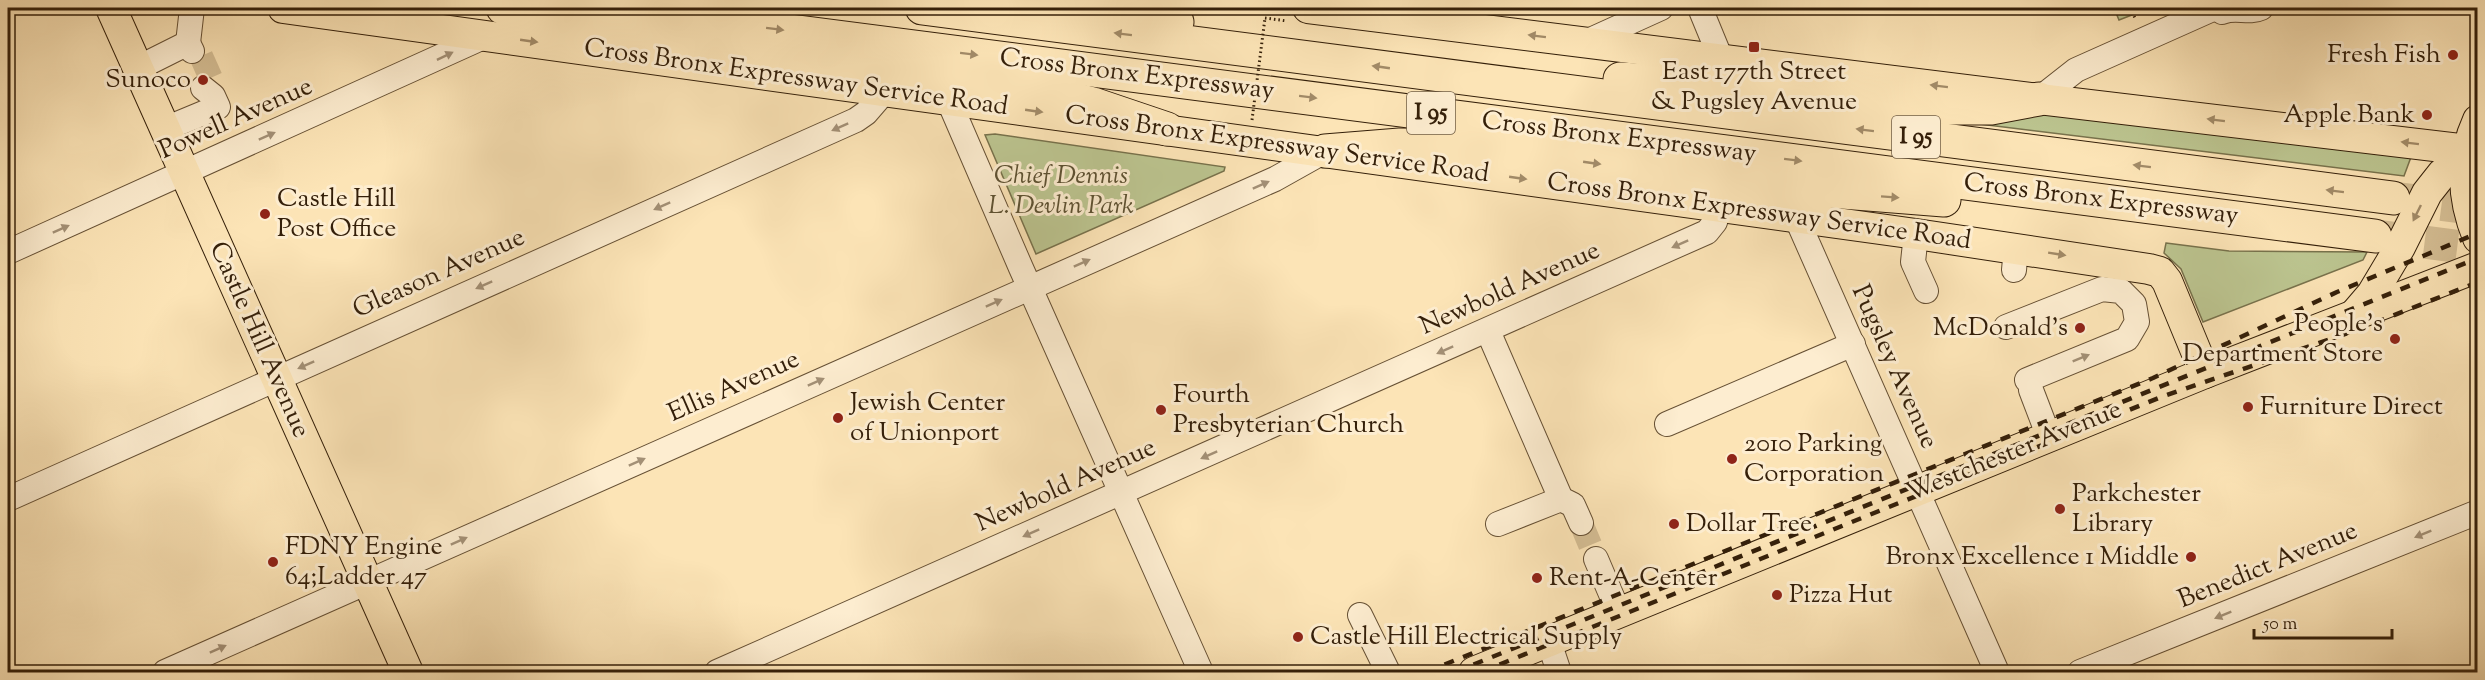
<svg xmlns="http://www.w3.org/2000/svg" width="2485" height="680" font-family="'Sorts Mill Goudy',serif">
<style>
.green{fill:#bcc590;stroke:#78724c;stroke-width:1.5}
.lines{fill:none;stroke-linecap:round;stroke-linejoin:round}
.minor-tunnel{stroke:#d4bd93;stroke-width:24;stroke-dasharray:24 12;stroke-linecap:butt}
.highway-tunnel{stroke:#d4bd93;stroke-width:33;stroke-dasharray:33 16;stroke-linecap:butt}
.minor-casing{stroke:#665034;stroke-width:26}
.major-casing{stroke:#341f09;stroke-width:32}
.highway-casing{stroke:#341f09;stroke-width:35}
.path{stroke:#341f09;stroke-width:3;stroke-dasharray:1.5 3;stroke-linecap:butt}
.minor{stroke:#fdedd0;stroke-width:24}
.major{stroke:#fce4b6;stroke-width:30}
.highway{stroke:#fce4b6;stroke-width:33}
.rail{stroke:#341f09;stroke-width:4.5;stroke-dasharray:10 10;stroke-linecap:butt}
.path-bridge{stroke:#341f09;stroke-width:3;stroke-dasharray:1.5 3;stroke-linecap:butt}
.oneway{fill:#a28b68}
.oneway2{fill:#a39076}
.poi-dot{fill:#8f2418;stroke:#fdedd0;stroke-width:2}
.labels{text-anchor:middle;dominant-baseline:central;stroke-width:6;stroke-linejoin:round;paint-order:stroke}
.shield{fill:#fdedd0;stroke:#705d45;stroke-width:1.5}
.shield-label{font-size:24px;font-weight:bold;fill:#341f09}
.poi-label{font-size:26px;fill:#341f09;stroke:#fdedd0;text-anchor:start}
.street-label{font-size:26px;fill:#341f09;stroke:#fdedd0}
.park-label{font-size:26px;font-style:italic;fill:#5d5132;stroke:#fdedd0}
</style>
<rect width="100%" height="100%" fill="#fce4b6"/>
<filter id="stains"><feTurbulence type="fractalNoise" baseFrequency=".00333" numOctaves="4"/><feColorMatrix values="0 0 0 0 .2 0 0 0 0 .09 0 0 0 0 .02 0 0 0 .5 -.17"/></filter>
<radialGradient id="worn" r=".72"><stop offset=".6" stop-color="#630" stop-opacity="0"/><stop offset="1" stop-color="#630" stop-opacity=".3"/></radialGradient>
<g class="green">
<polygon points="2114,8 2150,8 2119,20"/>
<polygon points="2066,112 2411,157 2404,176 1955,121"/>
<polygon points="995,134 1225,167 1224,171 1036,254 985,135"/>
<polygon points="2166,243 2229,251 2367,252 2363,260 2203,322 2181,269 2164,253"/>
</g>
<g class="lines">
<g class="minor-tunnel">
<polyline points="201,56 213,83"/>
<polyline points="1581,523 1596,559"/>
</g>
<g class="highway-tunnel">
<polyline points="2393,198 2478,209"/>
<polyline points="2376,236 2478,249"/>
</g>
<g class="minor-casing">
<g id="minor">
<polyline points="1700,8 1721,59"/>
<path d="M 2222,12 C 2236,6 2248,14 2261,8"/>
<polyline points="1586,42 1661,8"/>
<polyline points="188,43 192,8"/>
<polyline points="138,68 188,43 192,51"/>
<polyline points="948,99 1021,268 1201,672"/>
<polyline points="2039,99 2076,70 2215,8"/>
<polyline points="165,129 218,107 213,96 203,88"/>
<polyline points="1796,217 1997,672"/>
<polyline points="1916,234 1913,262 1926,291"/>
<polyline points="8,252 488,35"/>
<polyline points="2014,270 2016,248"/>
<polyline points="2006,327 2102,289 2121,291 2134,304 2137,322 2127,339 2027,380"/>
<polyline points="1488,331 1561,499 1573,505 1581,523"/>
<polyline points="2031,390 2049,437"/>
<polyline points="1667,424 1853,344"/>
<polyline points="8,499 856,120 866,113 885,91"/>
<polyline points="1498,524 1561,499"/>
<polyline points="1596,559 1619,613"/>
<polyline points="1360,615 1388,672"/>
<polyline points="1549,642 1559,672"/>
<polyline points="165,672 1275,179 1325,151"/>
<polyline points="717,672 1707,232 1715,222 1719,207"/>
<polyline points="2080,672 2478,512"/>
</g>
</g>
<g class="major-casing">
<g id="major">
<polyline points="111,8 408,672"/>
<polyline points="283,8 1916,234 2149,269 2160,272 2167,281 2205,373"/>
<polyline points="1308,8 2039,99 2468,150"/>
<path d="M 2478,120 C 2460,159 2462,199 2478,238"/>
<polyline points="2354,315 2372,294 2400,247 2427,193 2442,174 2467,153"/>
<polyline points="1474,672 2205,373 2478,267"/>
</g>
</g>
<g class="highway-casing">
<g id="highway">
<polyline points="503,8 679,45 1054,94 1093,104 1167,129"/>
<polyline points="613,8 2375,236"/>
<polyline points="922,8 2393,198"/>
<polyline points="1114,8 1177,22"/>
<polyline points="1620,79 1785,89 1949,108 1991,108 2039,99"/>
<polyline points="1325,151 1400,145 1454,146 1765,186 1944,200"/>
</g>
</g>
<g class="path">
<polyline points="2130,8 2135,18"/>
<polyline points="2138,8 2141,15"/>
<polyline points="1265,18 1287,21"/>
</g>
<use href="#minor" class="minor"/>
<use href="#major" class="major"/>
<use href="#highway" class="highway"/>
<g class="rail">
<polyline points="1426,672 2153,378 2337,292 2478,233"/>
<polyline points="1455,672 2478,258"/>
<polyline points="1481,672 2161,397 2354,331 2478,282"/>
</g>
<polyline class="path-bridge" points="1252,120 1265,18"/>
</g>
<defs><path id="oneway-solid" d="M-6-.8H1V-3.2L6.5 0L1 3.2V.8H-6Z" transform="scale(1.5)"/></defs>
<g class="oneway">
<use href="#oneway-solid" transform="translate(775 29) rotate(7)"/>
<use href="#oneway-solid" transform="translate(1123 34) rotate(-173)"/>
<use href="#oneway-solid" transform="translate(1537 36) rotate(-173)"/>
<use href="#oneway-solid" transform="translate(529 41) rotate(8)"/>
<use href="#oneway-solid" transform="translate(969 54) rotate(7)"/>
<use href="#oneway-solid" transform="translate(1381 67) rotate(-172)"/>
<use href="#oneway-solid" transform="translate(1939 86) rotate(-173)"/>
<use href="#oneway-solid" transform="translate(1308 97) rotate(7)"/>
<use href="#oneway-solid" transform="translate(1034 111) rotate(8)"/>
<use href="#oneway-solid" transform="translate(2216 120) rotate(-173)"/>
<use href="#oneway-solid" transform="translate(1865 130) rotate(-173)"/>
<use href="#oneway-solid" transform="translate(2410 143) rotate(-173)"/>
<use href="#oneway-solid" transform="translate(1793 160) rotate(7)"/>
<use href="#oneway-solid" transform="translate(1592 163) rotate(8)"/>
<use href="#oneway-solid" transform="translate(2142 166) rotate(-173)"/>
<use href="#oneway-solid" transform="translate(1518 178) rotate(8)"/>
<use href="#oneway-solid" transform="translate(2335 191) rotate(-173)"/>
<use href="#oneway-solid" transform="translate(1890 197) rotate(4)"/>
<use href="#oneway-solid" transform="translate(2417 213) rotate(116)"/>
<use href="#oneway-solid" transform="translate(2057 254) rotate(9)"/>
</g>
<g class="oneway2">
<use href="#oneway-solid" transform="translate(445 56) rotate(-26)"/>
<use href="#oneway-solid" transform="translate(840 127) rotate(156)"/>
<use href="#oneway-solid" transform="translate(267 136) rotate(-24)"/>
<use href="#oneway-solid" transform="translate(1261 185) rotate(-24)"/>
<use href="#oneway-solid" transform="translate(662 206) rotate(156)"/>
<use href="#oneway-solid" transform="translate(61 229) rotate(-24)"/>
<use href="#oneway-solid" transform="translate(1680 244) rotate(156)"/>
<use href="#oneway-solid" transform="translate(1082 263) rotate(-24)"/>
<use href="#oneway-solid" transform="translate(484 285) rotate(156)"/>
<use href="#oneway-solid" transform="translate(994 303) rotate(-24)"/>
<use href="#oneway-solid" transform="translate(1445 350) rotate(156)"/>
<use href="#oneway-solid" transform="translate(2081 358) rotate(-22)"/>
<use href="#oneway-solid" transform="translate(306 365) rotate(156)"/>
<use href="#oneway-solid" transform="translate(816 382) rotate(-24)"/>
<use href="#oneway-solid" transform="translate(1209 455) rotate(156)"/>
<use href="#oneway-solid" transform="translate(637 462) rotate(-24)"/>
<use href="#oneway-solid" transform="translate(1031 533) rotate(156)"/>
<use href="#oneway-solid" transform="translate(2423 534) rotate(158)"/>
<use href="#oneway-solid" transform="translate(459 541) rotate(-24)"/>
<use href="#oneway-solid" transform="translate(2223 615) rotate(158)"/>
<use href="#oneway-solid" transform="translate(218 649) rotate(-24)"/>
</g>
<g class="poi-dot">
<rect x="1748" y="41" width="12" height="12" rx="3"/>
<circle cx="2453" cy="55" r="6"/>
<circle cx="203" cy="80" r="6"/>
<circle cx="2427" cy="115" r="6"/>
<circle cx="265" cy="214" r="6"/>
<circle cx="2080" cy="328" r="6"/>
<circle cx="2395" cy="339" r="6"/>
<circle cx="2248" cy="407" r="6"/>
<circle cx="1161" cy="410" r="6"/>
<circle cx="838" cy="418" r="6"/>
<circle cx="1732" cy="459" r="6"/>
<circle cx="2060" cy="509" r="6"/>
<circle cx="1674" cy="524" r="6"/>
<circle cx="2191" cy="557" r="6"/>
<circle cx="273" cy="562" r="6"/>
<circle cx="1537" cy="578" r="6"/>
<circle cx="1777" cy="595" r="6"/>
<circle cx="1298" cy="637" r="6"/>
</g>
<g class="labels">
<g class="shield">
<rect x="1407" y="92" width="48" height="42" rx="4.5"/>
<rect x="1892" y="116" width="48" height="42" rx="4.5"/>
</g>
<g class="shield-label">
<text x="1431" y="113">I 95</text>
<text x="1916" y="137">I 95</text>
</g>
<g class="poi-label">
<text x="2441" y="55" text-anchor="end">Fresh Fish</text>
<text x="1754" y="72" text-anchor="middle">East 177th Street<tspan x="1754" dy="30">&amp; Pugsley Avenue</tspan></text>
<text x="191" y="80" text-anchor="end">Sunoco</text>
<text x="2415" y="115" text-anchor="end">Apple Bank</text>
<text x="277" y="199">Castle Hill<tspan x="277" dy="30">Post Office</tspan></text>
<text x="2383" y="324" text-anchor="end">People's<tspan x="2383" dy="30">Department Store</tspan></text>
<text x="2068" y="328" text-anchor="end">McDonald's</text>
<text x="1173" y="395">Fourth<tspan x="1173" dy="30">Presbyterian Church</tspan></text>
<text x="850" y="403">Jewish Center<tspan x="850" dy="30">of Unionport</tspan></text>
<text x="2260" y="407">Furniture Direct</text>
<text x="1744" y="444">2010 Parking<tspan x="1744" dy="30">Corporation</tspan></text>
<text x="2072" y="494">Parkchester<tspan x="2072" dy="30">Library</tspan></text>
<text x="1686" y="524">Dollar Tree</text>
<text x="285" y="547">FDNY Engine<tspan x="285" dy="30">64;Ladder 47</tspan></text>
<text x="2179" y="557" text-anchor="end">Bronx Excellence 1 Middle</text>
<text x="1549" y="578">Rent-A-Center</text>
<text x="1789" y="595">Pizza Hut</text>
<text x="1310" y="637">Castle Hill Electrical Supply</text>
</g>
<g class="street-label">
<text transform="translate(1137 75) rotate(7)">Cross Bronx Expressway</text>
<text transform="translate(796 78) rotate(8)">Cross Bronx Expressway Service Road</text>
<text transform="translate(236 119) rotate(-24)">Powell Avenue</text>
<text transform="translate(1619 138) rotate(7)">Cross Bronx Expressway</text>
<text transform="translate(1277 145) rotate(8)">Cross Bronx Expressway Service Road</text>
<text transform="translate(2101 200) rotate(7)">Cross Bronx Expressway</text>
<text transform="translate(1759 212) rotate(8)">Cross Bronx Expressway Service Road</text>
<text transform="translate(439 274) rotate(-24)">Gleason Avenue</text>
<text transform="translate(1510 289) rotate(-24)">Newbold Avenue</text>
<text transform="translate(259 340) rotate(66)">Castle Hill Avenue</text>
<text transform="translate(1894 367) rotate(66)">Pugsley Avenue</text>
<text transform="translate(734 387) rotate(-24)">Ellis Avenue</text>
<text transform="translate(2014 452) rotate(-22)">Westchester Avenue</text>
<text transform="translate(1066 486) rotate(-24)">Newbold Avenue</text>
<text transform="translate(2268 566) rotate(-22)">Benedict Avenue</text>
</g>
<g class="park-label">
<text x="1061" y="176">Chief Dennis<tspan x="1061" dy="30">L. Devlin Park</tspan></text>
</g>
</g>
<rect width="2485" height="680" fill="none" stroke="#fce4b6" stroke-width="30"/>
<rect x="9" y="9" width="2467" height="662" fill="none" stroke="#341f09" stroke-width="3"/>
<rect x="15" y="15" width="2455" height="650" fill="none" stroke="#341f09" stroke-width="1.5"/>
<path d="M2254 629v9h138v-9" fill="none" stroke="#341f09" stroke-width="3"/>
<text x="2263" y="629" font-size="18" fill="#341f09" stroke="#fdedd0" stroke-width="4.5" paint-order="stroke">50 m</text>
<rect width="100%" height="100%" filter="url(#stains)"/>
<rect width="100%" height="100%" fill="url(#worn)"/>
</svg>
